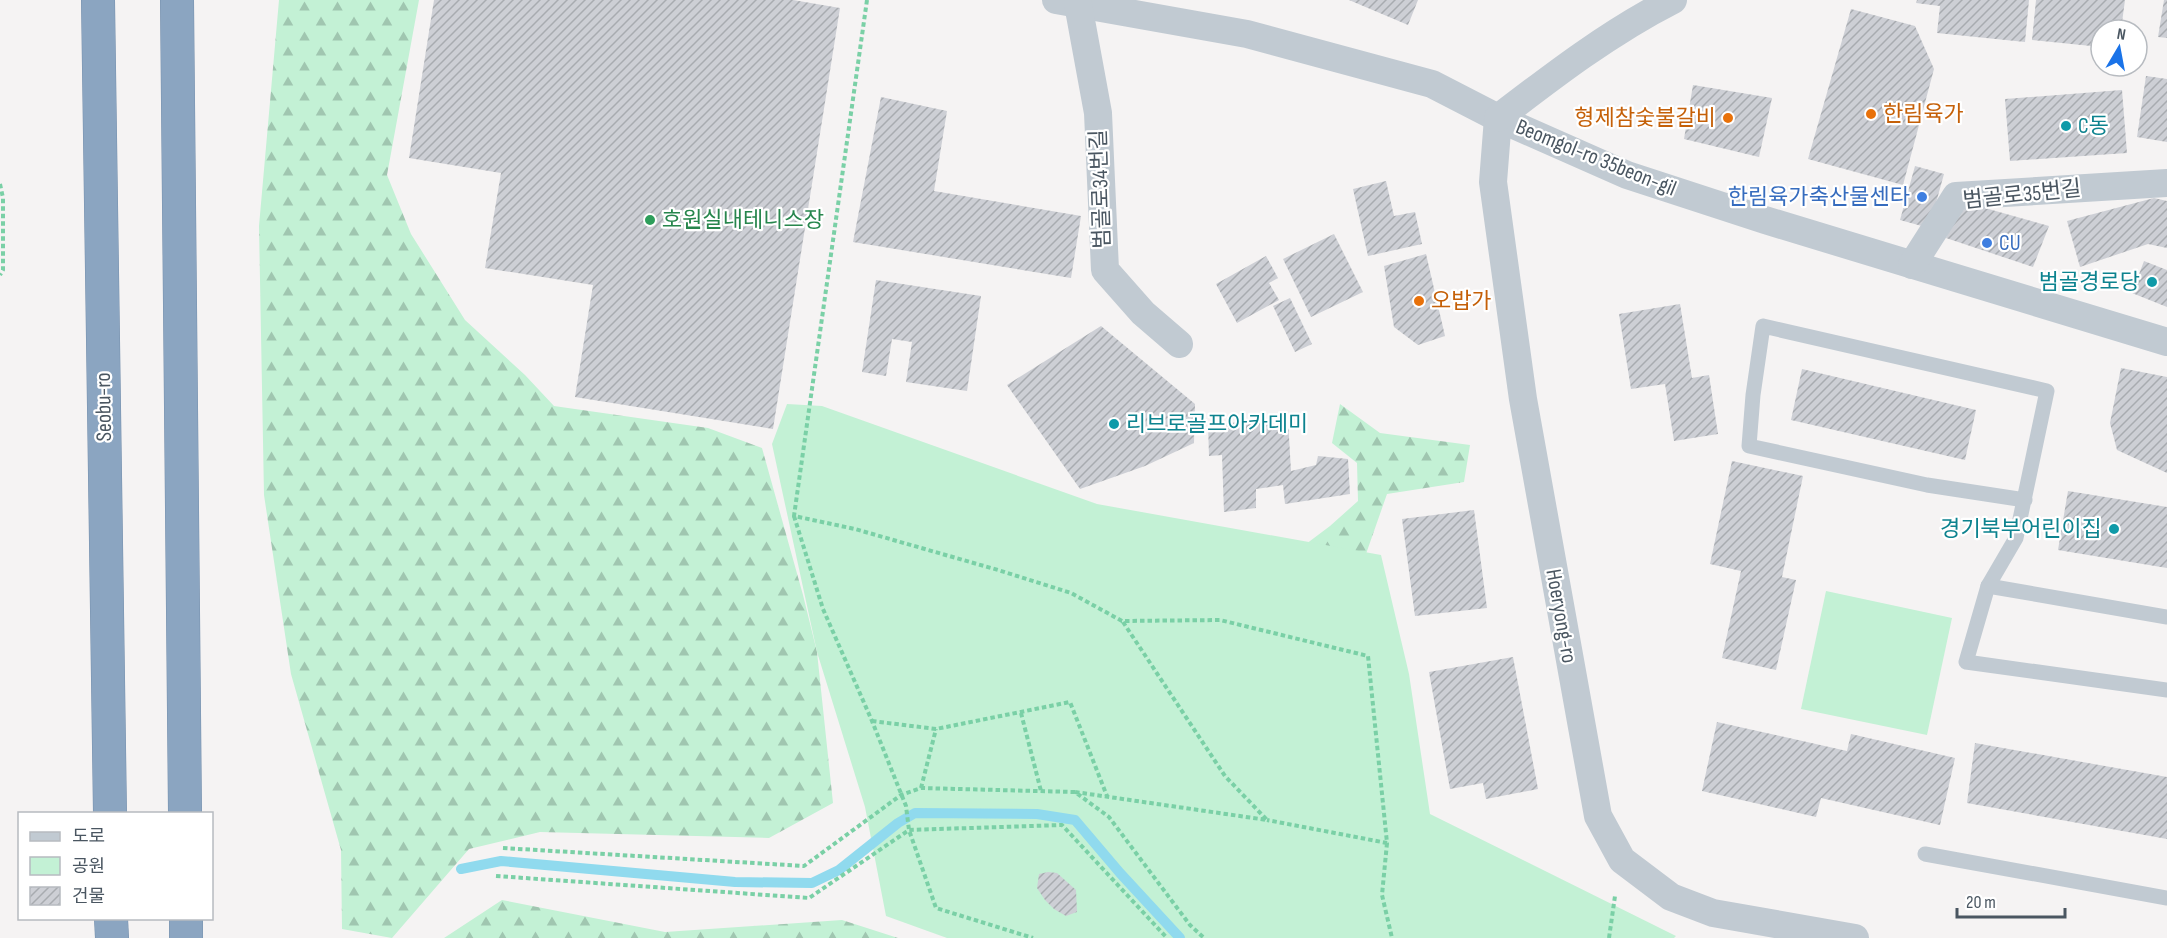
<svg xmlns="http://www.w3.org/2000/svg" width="2167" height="938" font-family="'Sofia Sans Condensed','Noto Sans KR',sans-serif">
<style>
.forest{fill:url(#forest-firs)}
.park{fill:#c3f1d5}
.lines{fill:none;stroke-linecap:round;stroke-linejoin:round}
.stream{stroke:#90daee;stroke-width:10}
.building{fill:url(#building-hatch)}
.highway-casing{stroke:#7690ad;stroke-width:34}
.path{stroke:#7ad0a6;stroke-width:4;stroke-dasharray:4.5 3;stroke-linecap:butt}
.lane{stroke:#c1cad2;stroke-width:15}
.street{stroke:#c1cad2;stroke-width:28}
.highway{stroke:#8ba5c1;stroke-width:33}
.food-dot{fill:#e8710a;stroke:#fff;stroke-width:2}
.culture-dot{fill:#0f9aa8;stroke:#fff;stroke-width:2}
.shop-dot{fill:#3f7fe0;stroke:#fff;stroke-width:2}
.leisure-dot{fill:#2e9e5b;stroke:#fff;stroke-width:2}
.labels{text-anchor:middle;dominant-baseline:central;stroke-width:4.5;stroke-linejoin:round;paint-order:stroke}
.food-label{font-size:22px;fill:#c56008;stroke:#fff;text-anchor:start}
.culture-label{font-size:22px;fill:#0d838f;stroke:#fff;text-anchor:start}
.street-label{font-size:22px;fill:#4a5661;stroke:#fff}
.shop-label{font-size:22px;fill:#366cbe;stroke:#fff;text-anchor:end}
.leisure-label{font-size:22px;fill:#27864d;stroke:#fff;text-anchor:start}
</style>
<defs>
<pattern id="forest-firs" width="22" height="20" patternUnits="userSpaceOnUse" patternTransform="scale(1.5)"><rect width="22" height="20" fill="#c3f1d5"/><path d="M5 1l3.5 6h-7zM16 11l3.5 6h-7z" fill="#a0c6b0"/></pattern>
<pattern id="building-hatch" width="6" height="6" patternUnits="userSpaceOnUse" patternTransform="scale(1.5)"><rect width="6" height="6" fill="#cdcfd5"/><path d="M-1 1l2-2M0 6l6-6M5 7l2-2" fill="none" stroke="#a8abb0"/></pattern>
</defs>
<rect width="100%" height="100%" fill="#f5f3f3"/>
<g class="forest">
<polygon points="279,0 419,0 387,175 411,234 465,320 525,375 554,406 708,428 762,448 803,595 817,652 833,803 769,838 540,832 469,849 392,938 342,929 341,850 291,674 264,495 259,226"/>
<polygon points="1340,404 1380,433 1470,445 1464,482 1387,494 1360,571 1375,640 862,455 1286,559 1330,526 1358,501 1357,463 1332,443"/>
<polygon points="502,900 665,932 842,920 898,938 444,938"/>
</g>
<g class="park">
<polygon points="787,404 822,406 1097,504 1381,555 1409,674 1430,814 1676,936 1674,938 947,938 886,916 865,807 817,652 772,444"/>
<polygon points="1826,591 1952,618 1927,735 1801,709"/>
</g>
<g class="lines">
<polyline class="stream" points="461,869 501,861 735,882 812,883 839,870 898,823 915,813 1037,814 1075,820 1120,873 1180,938"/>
</g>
<g class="building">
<polygon points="434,0 793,0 840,8 773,429 575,397 593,285 485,268 501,173 409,158"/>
<polygon points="1349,0 1418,0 1408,25"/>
<polygon points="1917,0 2029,0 2025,42 1937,33 1940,6 1916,3"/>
<polygon points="2036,0 2125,0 2121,30 2101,30 2101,47 2032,40"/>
<polygon points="2164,0 2167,0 2167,38 2158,37"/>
<polygon points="1851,9 1915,26 1934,69 1903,185 1808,159"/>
<polygon points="2146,76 2167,79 2167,142 2137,137"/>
<polygon points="1693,85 1772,98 1759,157 1684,139"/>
<polygon points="2122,90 2127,153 2010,161 2005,99"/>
<polygon points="881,97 947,111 934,191 1081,216 1071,278 853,242"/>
<polygon points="1915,166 1944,174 1929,228 1900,220"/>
<polygon points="1386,181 1394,216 1415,212 1422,244 1368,256 1353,189"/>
<polygon points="2154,198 2167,201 2167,248 2148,244 2080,267 2067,221"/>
<polygon points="1960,201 2049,226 2033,267 1946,238"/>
<polygon points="1334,234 1363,292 1311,317 1283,259"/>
<polygon points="1426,254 1445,336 1418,345 1394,327 1384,266"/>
<polygon points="1266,256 1278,278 1269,283 1279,300 1237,323 1216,284"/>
<polygon points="2144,261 2167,270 2167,307 2132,293"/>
<polygon points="876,280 981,296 967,391 906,382 912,342 892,339 886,376 862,372"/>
<polygon points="1290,298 1312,344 1295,352 1273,306"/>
<polygon points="1680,304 1692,378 1709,375 1718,434 1674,441 1665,384 1631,389 1619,314"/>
<polygon points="1101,326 1195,404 1194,443 1145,466 1080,489 1007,385"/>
<polygon points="2121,368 2167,377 2167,473 2117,450 2110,423"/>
<polygon points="1802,369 1976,410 1965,460 1791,420"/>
<polygon points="1288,420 1291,471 1316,465 1318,456 1348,459 1350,494 1285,504 1283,485 1256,489 1256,508 1224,512 1222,455 1209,456 1208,424"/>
<polygon points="1732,461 1803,476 1782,577 1796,580 1776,670 1722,658 1741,571 1710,564"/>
<polygon points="2068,491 2167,507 2167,568 2058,550"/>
<polygon points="1474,510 1487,608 1415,616 1402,519"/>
<polygon points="1513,657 1538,789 1486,799 1483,783 1450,789 1429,672"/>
<polygon points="1717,722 1847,751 1851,734 1955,758 1940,825 1821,798 1816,817 1702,791"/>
<polygon points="1975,743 2167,777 2167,839 1967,803"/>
<polygon points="1048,872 1057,873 1076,890 1077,912 1066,916 1054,909 1045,900 1037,888 1039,874"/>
</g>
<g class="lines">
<g class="highway-casing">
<g id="highway">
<polyline points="98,0 110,814"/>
<polyline points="177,0 185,814"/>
<polyline points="111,918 112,938"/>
<polyline points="186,918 186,938"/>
</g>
</g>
<g class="path">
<polyline points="867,0 794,516 855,529 998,570 1071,593 1122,621 1220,620 1368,656 1387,843 1267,820"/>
<polyline points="0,184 3,198 3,270 0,275"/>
<polyline points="794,516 823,609 872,721 906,806 909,830 936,908 1033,938"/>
<polyline points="1123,622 1225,776 1267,820 1075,792 1109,817 1190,925 1204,938"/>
<polyline points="1021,713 1041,791"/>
<polyline points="872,721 936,729 1070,702 1107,796"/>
<polyline points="921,788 936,729"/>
<polyline points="1387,843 1382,895 1392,938"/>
<polyline points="503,848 804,866 901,795 921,788 1075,792"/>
<polyline points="496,876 809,898 909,830 1062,825 1167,938"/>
<polyline points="1609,938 1615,896"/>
</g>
<g class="lane">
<polyline points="2025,500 1927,485 1749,446 1753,395 1763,326 2047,391 2016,538 1988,586 1966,662 2167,690"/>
<polyline points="1988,586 2167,617"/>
<polyline points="1925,854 2167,898"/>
</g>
<g class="street">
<polyline points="1056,0 1247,34 1432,84 1498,118 1627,175 1765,220 2167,342"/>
<polyline points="1078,4 1098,113 1105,270 1143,313 1179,344"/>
<polyline points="1498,118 1493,182 1523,399 1598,816 1622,860 1671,897 1713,913 1855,938"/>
<path d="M 1498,118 C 1554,75 1610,32 1673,0"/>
<polyline points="1912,265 1956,196 2167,183"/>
</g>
<use href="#highway" class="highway"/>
</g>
<g class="food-dot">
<circle cx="1871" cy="114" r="6"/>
<circle cx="1728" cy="118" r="6"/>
<circle cx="1419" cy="301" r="6"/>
</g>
<g class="culture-dot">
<circle cx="2066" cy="126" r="6"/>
<circle cx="2152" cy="282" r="6"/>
<circle cx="1114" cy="424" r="6"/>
<circle cx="2114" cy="529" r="6"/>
</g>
<g class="shop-dot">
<circle cx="1922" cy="197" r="6"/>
<circle cx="1987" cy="243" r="6"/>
</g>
<circle class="leisure-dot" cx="650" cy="220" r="6"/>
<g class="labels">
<g class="food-label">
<text x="1883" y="114">한림육가</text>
<text x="1716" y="118" text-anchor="end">형제참숯불갈비</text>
<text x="1431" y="301">오밥가</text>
</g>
<g class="culture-label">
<text x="2078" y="126">C동</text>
<text x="2140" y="282" text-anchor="end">범골경로당</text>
<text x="1126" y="424">리브로골프아카데미</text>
<text x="2102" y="529" text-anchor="end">경기북부어린이집</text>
</g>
<g class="street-label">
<text transform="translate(1596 158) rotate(22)">Beomgol-ro 35beon-gil</text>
<text transform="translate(1101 189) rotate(-92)">범골로34번길</text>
<text transform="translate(2022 195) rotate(-6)">범골로35번길</text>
<text transform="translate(104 407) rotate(-91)">Seobu-ro</text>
<text transform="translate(1561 616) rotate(80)">Hoeryong-ro</text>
</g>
<g class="shop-label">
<text x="1910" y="197">한림육가축산물센타</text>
<text x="1999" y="243" text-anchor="start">CU</text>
</g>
<g class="leisure-label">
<text x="662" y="220">호원실내테니스장</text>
</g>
</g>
<rect x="18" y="812" width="195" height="108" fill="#ffffff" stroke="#b7bbc0" stroke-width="1.5"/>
<rect x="30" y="832" width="30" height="9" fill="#c1cad2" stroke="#b7bbc0" stroke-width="1.5"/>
<text x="72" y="842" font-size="18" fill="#4a5661">도로</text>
<rect x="30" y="857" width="30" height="18" fill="#c3f1d5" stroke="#b7bbc0" stroke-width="1.5"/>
<text x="72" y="872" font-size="18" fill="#4a5661">공원</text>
<rect x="30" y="887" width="30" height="18" fill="url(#building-hatch)" stroke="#b7bbc0" stroke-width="1.5"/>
<text x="72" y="902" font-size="18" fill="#4a5661">건물</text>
<g transform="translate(2119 48) rotate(10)"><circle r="28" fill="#ffffff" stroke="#b7bbc0" stroke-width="1.5"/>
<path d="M0-4.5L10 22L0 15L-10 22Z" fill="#1a73e8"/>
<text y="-9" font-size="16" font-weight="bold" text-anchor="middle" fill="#4a5661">N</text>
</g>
<path d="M1957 908v9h108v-9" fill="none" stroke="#4a5661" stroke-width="3"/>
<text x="1966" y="908" font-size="18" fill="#4a5661" stroke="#ffffff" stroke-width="4.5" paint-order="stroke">20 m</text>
</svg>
